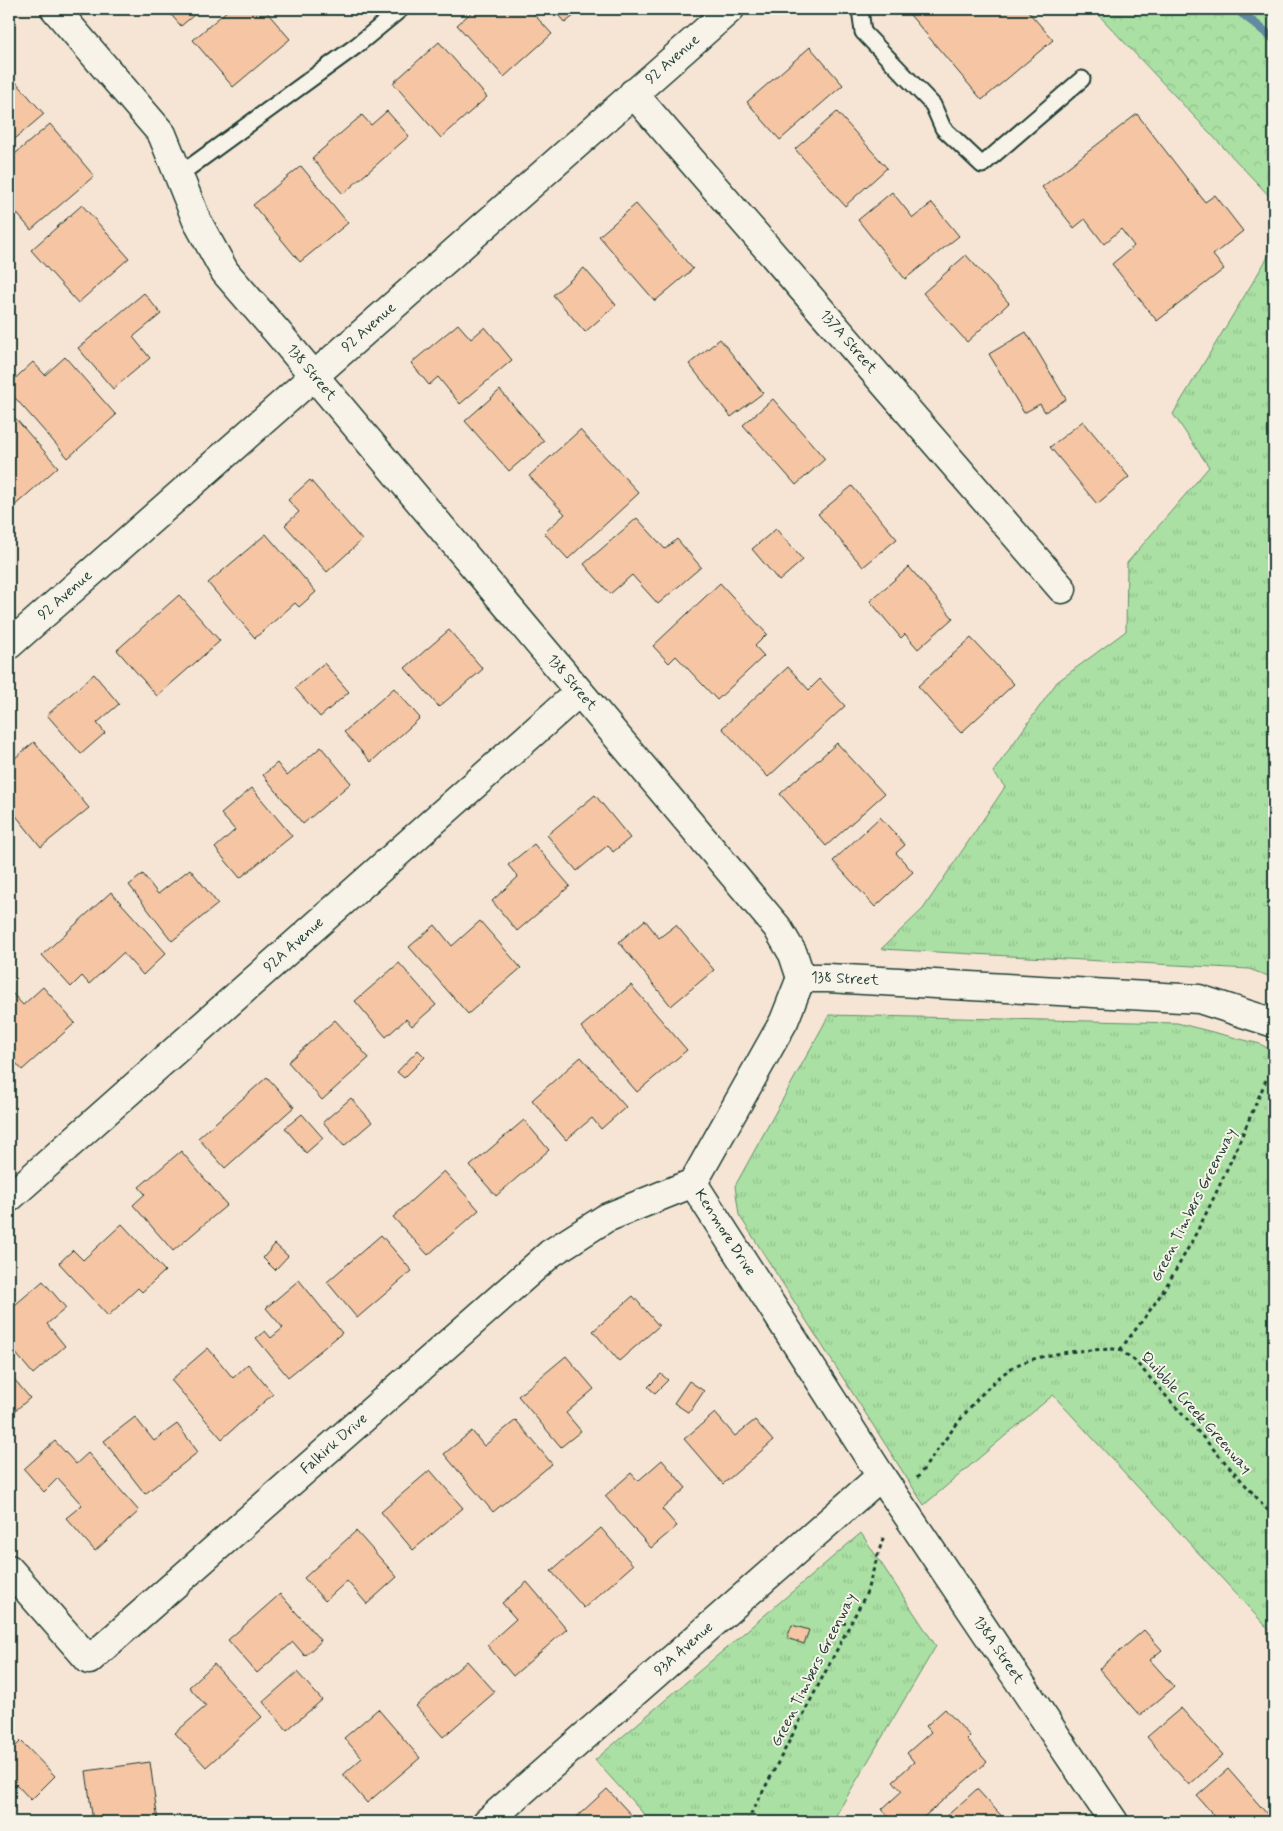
<svg xmlns="http://www.w3.org/2000/svg" width="1283" height="1831" font-family="Mynerve,sans-serif">
<style>
.grass{fill:url(#grass-tufts);stroke:#648e6c}
.forest{fill:url(#forest-crowns);stroke:#648e6c}
.lines{fill:none;stroke-linecap:round;stroke-linejoin:round}
.stream{stroke:#628aa1;stroke-width:9}
.building{fill:#f5c5a4;stroke:#1f3d34}
.lane-casing{stroke:#1f3d34;stroke-width:19}
.street-casing{stroke:#1f3d34;stroke-width:31}
.secondary-casing{stroke:#1f3d34;stroke-width:31}
.path{stroke:#1f3d34;stroke-width:3;stroke-dasharray:4 4;stroke-linecap:butt}
.lane{stroke:#f7f3e8;stroke-width:15}
.street{stroke:#f7f3e8;stroke-width:28}
.secondary{stroke:#f7f3e8;stroke-width:28}
.labels{text-anchor:middle;dominant-baseline:central;stroke-width:4;stroke-linejoin:round;paint-order:stroke}
.street-label{font-size:15px;fill:#1f3d34;stroke:#f7f3e8}
</style>
<defs>
<pattern id="grass-tufts" width="24" height="20" patternUnits="userSpaceOnUse" patternTransform="scale(1.25)"><rect width="24" height="20" fill="#aae0a3"/><path d="M3 7l-1-3M5 7V3M7 7l1-3M15 17l-1-3M17 17v-4M19 17l1-3" fill="none" stroke="#92c18d"/></pattern>
<pattern id="forest-crowns" width="20" height="18" patternUnits="userSpaceOnUse" patternTransform="scale(1.25)"><rect width="20" height="18" fill="#aae0a3"/><path d="M2 6a3 3 0 1 1 6 0M12 15a3 3 0 1 1 6 0" fill="none" stroke="#92c18d"/></pattern>
</defs>
<rect width="100%" height="100%" fill="#f6e5d4"/>
<filter id="ink" filterUnits="userSpaceOnUse"><feTurbulence type="fractalNoise" baseFrequency=".02" numOctaves="2"/><feDisplacementMap in="SourceGraphic" scale="10" xChannelSelector="R" yChannelSelector="G"/><feConvolveMatrix kernelMatrix="1 2 1 2 8 2 1 2 1" color-interpolation-filters="sRGB"/></filter>
<g filter="url(#ink)">
<g class="grass">
<polygon points="1274,247 1274,978 1249,969 881,949 923,909 1005,787 993,772 1057,682 1126,631 1127,563 1209,467 1173,414"/>
<polygon points="829,1015 1177,1023 1260,1044 1274,1052 1274,1635 1053,1395 924,1505 739,1215 735,1186"/>
<polygon points="861,1533 936,1646 832,1822 651,1822 595,1760"/>
</g>
<polygon class="forest" points="1093,9 1274,9 1274,201"/>
<g class="lines">
<polyline class="stream" points="1237,9 1274,39"/>
</g>
<g class="building">
<polygon points="166,9 201,9 181,26"/>
<polygon points="229,9 264,9 290,39 233,87 193,40"/>
<polygon points="475,9 529,9 552,34 504,77 457,25"/>
<polygon points="553,9 582,9 565,23"/>
<polygon points="905,9 1026,9 1053,40 982,100"/>
<polygon points="439,42 487,97 441,138 393,83"/>
<polygon points="810,47 843,85 780,140 747,102"/>
<polygon points="9,74 44,114 9,144"/>
<polygon points="387,111 409,136 343,194 312,158 362,115 371,125"/>
<polygon points="837,112 887,168 845,206 795,149"/>
<polygon points="1137,114 1205,202 1215,195 1243,231 1213,255 1224,269 1157,321 1112,264 1134,246 1121,229 1104,244 1085,219 1074,228 1042,187"/>
<polygon points="50,124 94,176 31,230 9,204 9,159"/>
<polygon points="301,166 348,223 300,262 253,205"/>
<polygon points="892,192 913,218 932,203 959,236 905,279 858,220"/>
<polygon points="636,204 693,269 655,301 599,236"/>
<polygon points="82,205 129,258 78,303 31,250"/>
<polygon points="966,255 1009,303 967,342 923,293"/>
<polygon points="584,268 616,305 585,332 553,295"/>
<polygon points="144,293 161,314 133,337 150,358 113,389 78,348"/>
<polygon points="458,324 471,339 485,327 512,360 460,404 438,377 429,385 411,363"/>
<polygon points="1026,332 1066,399 1045,412 1040,404 1024,413 989,354"/>
<polygon points="720,339 763,393 731,417 689,364"/>
<polygon points="65,357 116,415 68,458 9,391 9,384 33,362 45,375"/>
<polygon points="500,390 544,441 509,471 465,421"/>
<polygon points="773,399 825,459 796,485 743,425"/>
<polygon points="9,411 58,467 12,508 9,504"/>
<polygon points="1083,421 1129,477 1097,504 1050,447"/>
<polygon points="580,430 639,493 568,559 544,533 565,514 529,476"/>
<polygon points="310,480 362,540 327,572 285,525 299,512 288,500"/>
<polygon points="852,486 897,539 863,567 818,514"/>
<polygon points="637,518 665,549 677,539 701,567 658,604 632,575 610,594 584,564"/>
<polygon points="776,529 803,560 779,581 752,549"/>
<polygon points="266,534 316,592 299,607 295,603 255,638 208,583"/>
<polygon points="909,567 953,618 918,649 905,634 901,638 870,601"/>
<polygon points="720,583 767,634 755,646 764,656 717,700 676,656 669,663 653,646"/>
<polygon points="179,595 220,641 157,696 117,650"/>
<polygon points="449,630 483,669 439,707 405,668"/>
<polygon points="971,638 1014,684 961,733 918,686"/>
<polygon points="324,663 349,692 320,717 295,688"/>
<polygon points="788,667 809,690 820,679 845,706 768,777 722,728"/>
<polygon points="94,674 119,704 97,723 105,733 81,754 47,715"/>
<polygon points="394,688 420,718 371,762 344,732"/>
<polygon points="34,742 89,808 41,847 9,807 9,763"/>
<polygon points="837,743 884,794 826,846 780,794"/>
<polygon points="321,747 351,783 303,824 263,775 277,763 287,776"/>
<polygon points="252,788 292,836 240,878 215,848 235,830 221,814"/>
<polygon points="595,795 630,838 613,852 608,845 577,871 547,835"/>
<polygon points="880,817 905,845 896,853 913,872 875,907 833,861"/>
<polygon points="534,844 570,886 517,931 492,901 518,877 508,865"/>
<polygon points="190,869 218,904 172,941 129,885 143,874 158,894"/>
<polygon points="111,892 166,953 143,975 123,953 89,984 82,976 71,987 42,955"/>
<polygon points="645,920 659,938 676,925 714,970 671,1006 619,942"/>
<polygon points="480,921 521,968 468,1014 409,947 435,925 452,946"/>
<polygon points="399,963 436,1005 412,1026 406,1019 386,1037 355,1001"/>
<polygon points="631,985 687,1050 637,1092 581,1027"/>
<polygon points="43,987 75,1023 22,1070 9,1055 9,996 12,993 23,1005"/>
<polygon points="335,1020 369,1058 322,1100 288,1062"/>
<polygon points="418,1050 425,1057 404,1078 397,1072"/>
<polygon points="581,1057 626,1107 601,1129 592,1118 566,1140 532,1100"/>
<polygon points="267,1077 294,1107 225,1168 198,1138"/>
<polygon points="351,1098 372,1122 344,1146 323,1122"/>
<polygon points="302,1114 323,1138 306,1153 285,1128"/>
<polygon points="524,1120 549,1150 496,1196 470,1166"/>
<polygon points="181,1151 227,1205 173,1251 133,1205 145,1194 139,1187"/>
<polygon points="444,1171 479,1210 428,1255 393,1217"/>
<polygon points="122,1224 165,1271 142,1292 138,1288 108,1316 59,1263 73,1250 83,1260"/>
<polygon points="381,1235 412,1271 357,1318 327,1282"/>
<polygon points="275,1244 288,1256 275,1270 263,1258"/>
<polygon points="299,1280 342,1333 288,1377 256,1338 265,1331 271,1338 283,1328 266,1308"/>
<polygon points="43,1281 66,1308 47,1324 65,1346 33,1374 9,1345 9,1310"/>
<polygon points="633,1296 659,1326 619,1361 593,1331"/>
<polygon points="208,1348 233,1378 248,1364 273,1394 222,1439 171,1380"/>
<polygon points="566,1356 594,1389 566,1413 581,1431 561,1447 518,1396"/>
<polygon points="9,1373 30,1398 9,1416"/>
<polygon points="661,1374 668,1380 655,1393 648,1387"/>
<polygon points="689,1381 704,1391 689,1413 674,1403"/>
<polygon points="715,1413 735,1436 755,1420 773,1441 723,1484 684,1439"/>
<polygon points="135,1417 154,1441 177,1424 198,1452 145,1494 104,1441"/>
<polygon points="516,1420 552,1464 493,1512 444,1454 472,1431 484,1446"/>
<polygon points="55,1441 76,1464 88,1453 139,1511 95,1551 66,1518 82,1505 58,1478 44,1492 24,1469"/>
<polygon points="662,1460 686,1488 662,1509 677,1526 651,1548 605,1496 631,1473 638,1481"/>
<polygon points="430,1470 463,1508 413,1550 381,1512"/>
<polygon points="601,1528 633,1565 584,1608 551,1571"/>
<polygon points="356,1531 397,1577 367,1604 347,1581 325,1601 304,1578"/>
<polygon points="527,1582 567,1629 513,1676 487,1645 516,1619 502,1603"/>
<polygon points="280,1594 321,1641 305,1656 293,1642 257,1673 228,1640"/>
<polygon points="792,1625 809,1630 804,1644 787,1638"/>
<polygon points="1144,1630 1162,1650 1150,1660 1174,1687 1140,1716 1099,1669"/>
<polygon points="467,1661 495,1692 443,1737 416,1706"/>
<polygon points="214,1664 262,1717 206,1767 175,1733 206,1706 189,1687"/>
<polygon points="297,1672 322,1700 287,1730 263,1702"/>
<polygon points="1181,1708 1223,1755 1189,1785 1147,1737"/>
<polygon points="378,1709 420,1758 367,1803 343,1775 362,1758 344,1738"/>
<polygon points="945,1709 970,1736 967,1739 987,1762 918,1822 893,1822 882,1809 902,1791 893,1781 914,1762 907,1753 931,1732 926,1726"/>
<polygon points="21,1741 55,1776 31,1800 16,1784 9,1791 9,1753"/>
<polygon points="150,1762 158,1822 93,1822 86,1771"/>
<polygon points="1228,1769 1274,1822 1218,1822 1219,1821 1197,1796"/>
<polygon points="607,1789 636,1820 633,1822 571,1822"/>
<polygon points="977,1789 1007,1822 940,1822"/>
</g>
<g class="lines">
<g class="lane-casing">
<g id="lane">
<polyline points="860,9 863,32 933,105 943,128 982,165 1082,79"/>
<polyline points="179,175 356,46 401,9"/>
</g>
</g>
<g class="street-casing">
<g id="street">
<path id="s1" d="M 55,9 L 162,134 L 197,221 L 225,272 L 278,333 L 777,927 L 793,954 L 801,978"/>
<path id="s2" d="M 633,93 L 1062,589"/>
<path id="s3" d="M 801,978 L 828,978 L 1199,999 L 1274,1023"/>
<path id="s4" d="M 693,1183 L 881,1476 L 1114,1822"/>
<polyline points="693,1183 784,1021 801,978"/>
<path id="s5" d="M 9,1198 L 579,692"/>
<path id="s6" d="M 9,1569 L 89,1660 L 551,1253 L 606,1218 L 693,1183"/>
<path id="s7" d="M 487,1822 L 881,1476"/>
</g>
</g>
<g class="secondary-casing">
<g id="secondary">
<path id="s8" d="M 9,645 L 730,9"/>
</g>
</g>
<g class="path">
<path d="M 1120,1350 C 1134,1331 1150,1312 1163,1291 C 1208,1220 1240,1139 1274,1062"/>
<path d="M 917,1478 C 941,1446 985,1379 1019,1364 C 1049,1352 1083,1350 1114,1349 L 1120,1350 L 1134,1360 L 1274,1517"/>
<polyline points="842,1623 850,1624"/>
<polyline points="783,1733 791,1737"/>
<polyline points="747,1822 866,1594 884,1535"/>
</g>
<use href="#lane" class="lane"/>
<use href="#street" class="street"/>
<use href="#secondary" class="secondary"/>
</g>
</g>
<g class="labels">
<g class="street-label">
<text stroke="none"><textPath href="#s8" startOffset="885">92 Avenue</textPath></text>
<text stroke="none"><textPath href="#s8" startOffset="480">92 Avenue</textPath></text>
<text stroke="none"><textPath href="#s2" startOffset="329">137A Street</textPath></text>
<text stroke="none"><textPath href="#s1" startOffset="449">138 Street</textPath></text>
<text stroke="none"><textPath href="#s8" startOffset="75">92 Avenue</textPath></text>
<text stroke="none"><textPath href="#s1" startOffset="854">138 Street</textPath></text>
<text stroke="none"><textPath href="#s5" startOffset="381">92A Avenue</textPath></text>
<text stroke="none"><textPath href="#s3" startOffset="44">138 Street</textPath></text>
<text transform="translate(1194 1205) rotate(-63)">Green Timbers Greenway</text>
<text stroke="none"><textPath href="#s4" startOffset="59">Kenmore Drive</textPath></text>
<text transform="translate(1196 1413) rotate(48)">Quibble Creek Greenway</text>
<text stroke="none"><textPath href="#s6" startOffset="448">Falkirk Drive</textPath></text>
<text stroke="none"><textPath href="#s7" startOffset="262">93A Avenue</textPath></text>
<text stroke="none"><textPath href="#s4" startOffset="558">138A Street</textPath></text>
<text transform="translate(814 1670) rotate(-63)">Green Timbers Greenway</text>
</g>
</g>
<rect width="1283" height="1831" fill="none" stroke="#f7f3e8" stroke-width="30"/>
<rect x="15" y="15" width="1253" height="1801" fill="none" stroke="#1f3d34" stroke-width="2" filter="url(#ink)"/>
</svg>
